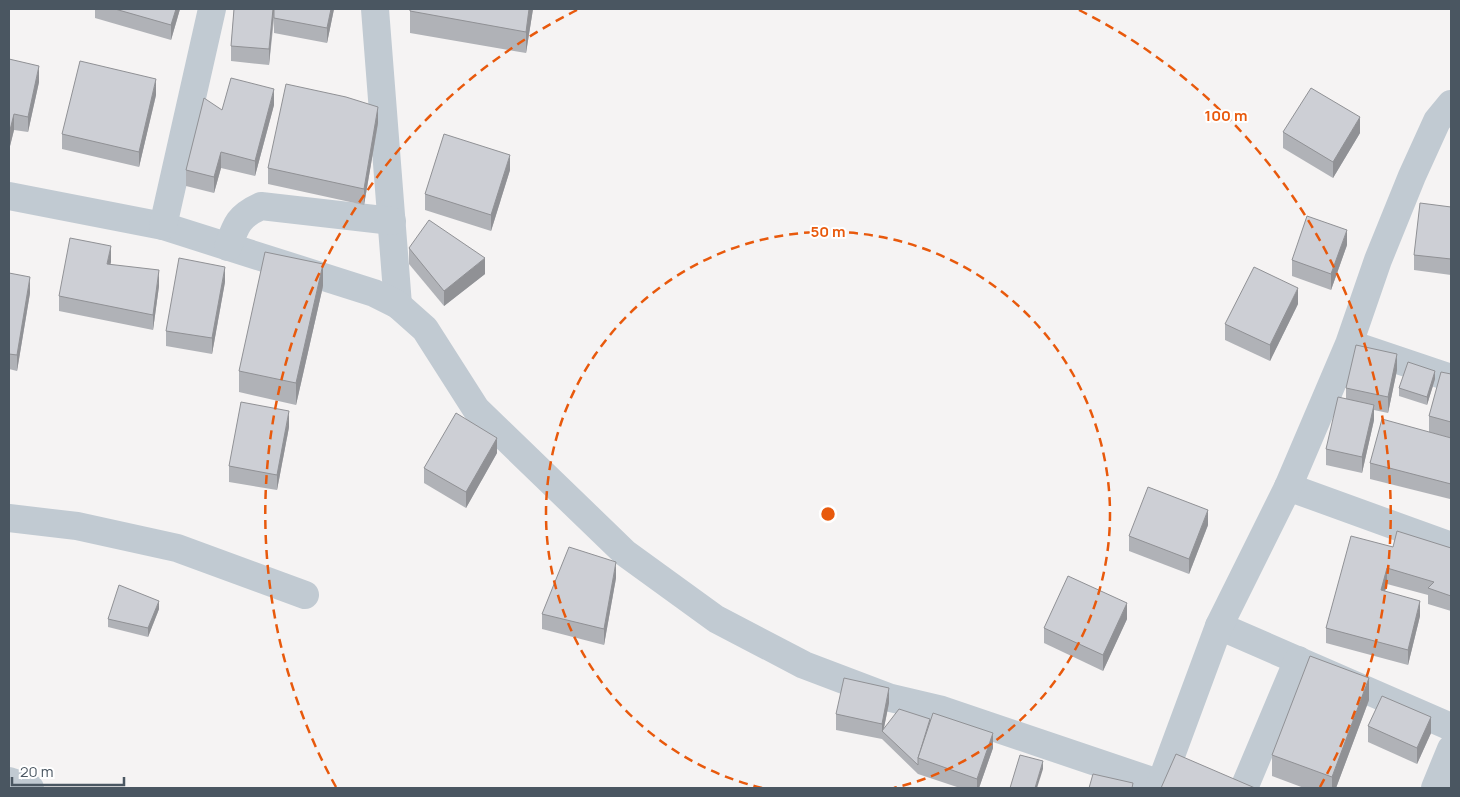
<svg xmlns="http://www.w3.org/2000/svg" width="1460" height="797" font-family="Manrope,sans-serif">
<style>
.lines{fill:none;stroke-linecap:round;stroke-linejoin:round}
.minor{stroke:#c1cad2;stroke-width:28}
.wall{fill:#b0b2b7}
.shaded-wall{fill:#909195}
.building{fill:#cdcfd5;stroke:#909195}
.ring{fill:none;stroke:#e8590c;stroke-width:2.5;stroke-dasharray:9 6}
.centre{fill:#e8590c;stroke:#fff;stroke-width:2.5}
.ring-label{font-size:15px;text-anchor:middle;font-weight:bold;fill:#e8590c;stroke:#fff;stroke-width:4;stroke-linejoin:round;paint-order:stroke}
</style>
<rect width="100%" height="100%" fill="#f5f3f3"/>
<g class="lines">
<g class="minor">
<polyline points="375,9 398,305"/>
<polyline points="9,196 163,226 374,293 398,305 425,329 476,409 625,553 716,619 804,665 891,698 942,710 1161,784"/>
<polyline points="163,226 212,9"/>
<path d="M 228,247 C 236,224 239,216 261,206 L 392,221"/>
<polyline points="1362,348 1451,378"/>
<polyline points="1288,487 1451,546"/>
<polyline points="9,518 77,526 177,548 305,595"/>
<polyline points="1219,626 1451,727"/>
<polyline points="9,781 30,788"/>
<polyline points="1159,788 1219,626 1288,487 1349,344 1378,260 1412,176 1437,121 1451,104"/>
<polyline points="1244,788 1298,660"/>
<polyline points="1435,788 1451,749"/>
</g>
</g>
<g class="wall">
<polygon points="95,9 180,9 171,40 95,18"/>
<polygon points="234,9 334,9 327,43 274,33 274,20 269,65 231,61 231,46"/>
<polygon points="410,9 533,9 526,53 410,33"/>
<polygon points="9,59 39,82 28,132 14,130 9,150"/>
<polygon points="156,95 139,167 62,149 62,134"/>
<polygon points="274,105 255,176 221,168 214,193 186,186 186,170 222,110"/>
<polygon points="378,123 364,205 268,184 268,168"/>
<polygon points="1283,132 1360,133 1333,178 1283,148"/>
<polygon points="510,170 491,231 425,210 425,194"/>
<polygon points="1451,207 1451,275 1414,270 1414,255"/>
<polygon points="1347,245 1331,290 1292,276 1292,260"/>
<polygon points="409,248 485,274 444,306 409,264"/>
<polygon points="111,262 110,264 159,286 153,330 59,311 59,296"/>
<polygon points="9,273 30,293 17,371 9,369"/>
<polygon points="225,282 212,354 166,346 166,331"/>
<polygon points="323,286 296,405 239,392 239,371"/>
<polygon points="1298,304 1270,361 1225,340 1225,324"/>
<polygon points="1397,370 1388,413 1374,410 1374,420 1362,473 1326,465 1326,449 1346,399 1346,388"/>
<polygon points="1451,374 1451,438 1429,432 1429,416"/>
<polygon points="1435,379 1427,405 1399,396 1399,388"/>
<polygon points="289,427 277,490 229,482 229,466"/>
<polygon points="1451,438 1451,513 1450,513 1450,499 1370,479 1370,463"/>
<polygon points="497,453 466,508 424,483 424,468"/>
<polygon points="1208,525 1189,574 1129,551 1129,536"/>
<polygon points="1393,547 1451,548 1451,611 1428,604 1428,595 1387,584 1385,591 1420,616 1408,665 1326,643 1326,628"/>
<polygon points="616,578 604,645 542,629 542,614"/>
<polygon points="159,609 148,637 108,627 108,619"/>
<polygon points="1127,619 1103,671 1044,643 1044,628"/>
<polygon points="1369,700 1336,788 1304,788 1272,776 1272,755"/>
<polygon points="889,703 884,728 930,719 993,748 979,788 960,788 918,774 882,739 836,730 836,714"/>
<polygon points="1368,726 1431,733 1417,764 1368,742"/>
</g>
<g class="shaded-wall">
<polygon points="176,9 180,9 171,40 171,25"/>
<polygon points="273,9 274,9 269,65 269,49"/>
<polygon points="331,9 334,9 327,43 327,28"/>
<polygon points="529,9 533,9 526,53 526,32"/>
<polygon points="39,66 39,82 28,132 28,117"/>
<polygon points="156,79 156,95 139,167 139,152"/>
<polygon points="274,89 274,105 255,176 255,161"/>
<polygon points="378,107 378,123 364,205 364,189"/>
<polygon points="14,114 14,130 9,150 9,134"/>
<polygon points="1360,117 1360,133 1333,178 1333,162"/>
<polygon points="221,152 221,168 214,193 214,177"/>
<polygon points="510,155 510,170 491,231 491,215"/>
<polygon points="1347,230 1347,245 1331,290 1331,274"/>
<polygon points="111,246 111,262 107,280 107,264"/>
<polygon points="485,258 485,274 444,306 444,291"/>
<polygon points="323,264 323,286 296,405 296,383"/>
<polygon points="225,267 225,282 212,354 212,338"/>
<polygon points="159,270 159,286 153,330 153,315"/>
<polygon points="30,277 30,293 17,371 17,355"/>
<polygon points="1298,288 1298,304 1270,361 1270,345"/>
<polygon points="1397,354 1397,370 1388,413 1388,397"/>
<polygon points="1435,371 1435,379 1427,405 1427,397"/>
<polygon points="1374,405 1374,420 1362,473 1362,457"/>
<polygon points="289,411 289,427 277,490 277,475"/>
<polygon points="497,438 497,453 466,508 466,492"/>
<polygon points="1208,510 1208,525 1189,574 1189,559"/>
<polygon points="616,562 616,578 604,645 604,629"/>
<polygon points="1387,568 1387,584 1381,606 1381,590"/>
<polygon points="159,601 159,609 148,637 148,628"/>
<polygon points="1420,601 1420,616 1408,665 1408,650"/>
<polygon points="1127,603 1127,619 1103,671 1103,655"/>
<polygon points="1369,678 1369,700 1336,788 1332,788 1332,777"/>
<polygon points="889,688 889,703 883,732 882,731 882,724"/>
<polygon points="1431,717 1431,733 1417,764 1417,748"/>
<polygon points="993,733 993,748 979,788 977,788 977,779"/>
<polygon points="1043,761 1043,769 1037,788 1035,788"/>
</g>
<g class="building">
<polygon points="115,9 176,9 171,25"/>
<polygon points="234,9 273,9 269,49 231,46"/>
<polygon points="274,9 331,9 327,28 274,18"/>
<polygon points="410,9 529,9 526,32 410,11"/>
<polygon points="9,59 39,66 28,117 14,114 9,134"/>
<polygon points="80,61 156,79 139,152 62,134"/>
<polygon points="231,78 274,89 255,161 221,152 214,177 186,170 204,98 222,110"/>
<polygon points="286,84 346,97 378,107 364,189 268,168"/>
<polygon points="1311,88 1360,117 1333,162 1283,132"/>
<polygon points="444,134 510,155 491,215 425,194"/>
<polygon points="1420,203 1451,207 1451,259 1414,255"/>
<polygon points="1307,216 1347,230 1331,274 1292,260"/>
<polygon points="429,220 485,258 444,291 409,248"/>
<polygon points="70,238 111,246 107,264 159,270 153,315 59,296"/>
<polygon points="265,252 323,264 296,383 239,371"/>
<polygon points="179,258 225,267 212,338 166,331"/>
<polygon points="1254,267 1298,288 1270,345 1225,324"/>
<polygon points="9,273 30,277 17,355 9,354"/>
<polygon points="1356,345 1397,354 1388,397 1346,388"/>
<polygon points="1408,362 1435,371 1427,397 1399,388"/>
<polygon points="1441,372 1451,374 1451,422 1429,416"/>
<polygon points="1338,397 1374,405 1362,457 1326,449"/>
<polygon points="241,402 289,411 277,475 229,466"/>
<polygon points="456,413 497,438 466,492 424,468"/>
<polygon points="1382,419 1451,438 1451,484 1370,463"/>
<polygon points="1148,487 1208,510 1189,559 1129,536"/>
<polygon points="1397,531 1451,548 1451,596 1428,588 1434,582 1387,568 1381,590 1420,601 1408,650 1326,628 1351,536 1393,547"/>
<polygon points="569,547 616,562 604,629 542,614"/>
<polygon points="1068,576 1127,603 1103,655 1044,628"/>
<polygon points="119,585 159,601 148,628 108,619"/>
<polygon points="1310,656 1369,678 1332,777 1272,755"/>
<polygon points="844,678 889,688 882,724 836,714"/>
<polygon points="1382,696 1431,717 1417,748 1368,726"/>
<polygon points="899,709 930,719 918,758 918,765 882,731"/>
<polygon points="933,713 993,733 977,779 918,758"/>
<polygon points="1176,754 1255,788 1161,788"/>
<polygon points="1020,755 1043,761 1035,788 1010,788"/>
<polygon points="1093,774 1133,783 1132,788 1089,788"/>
</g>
<g class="ring">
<path d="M762 788A282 282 0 1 1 894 788"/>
<path d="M336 787A563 563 0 0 1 577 10M1079 10A563 563 0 0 1 1320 787"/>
</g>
<circle cx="828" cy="514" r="8" class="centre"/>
<g class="ring-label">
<text x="1226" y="121">100 m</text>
<text x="828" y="237">50 m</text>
</g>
<rect width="1460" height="797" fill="none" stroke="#4a5661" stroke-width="20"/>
<path d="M12 777v8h112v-8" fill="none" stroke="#4a5661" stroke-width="2.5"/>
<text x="20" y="777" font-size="15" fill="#4a5661" stroke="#ffffff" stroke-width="4" paint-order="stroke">20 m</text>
</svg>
